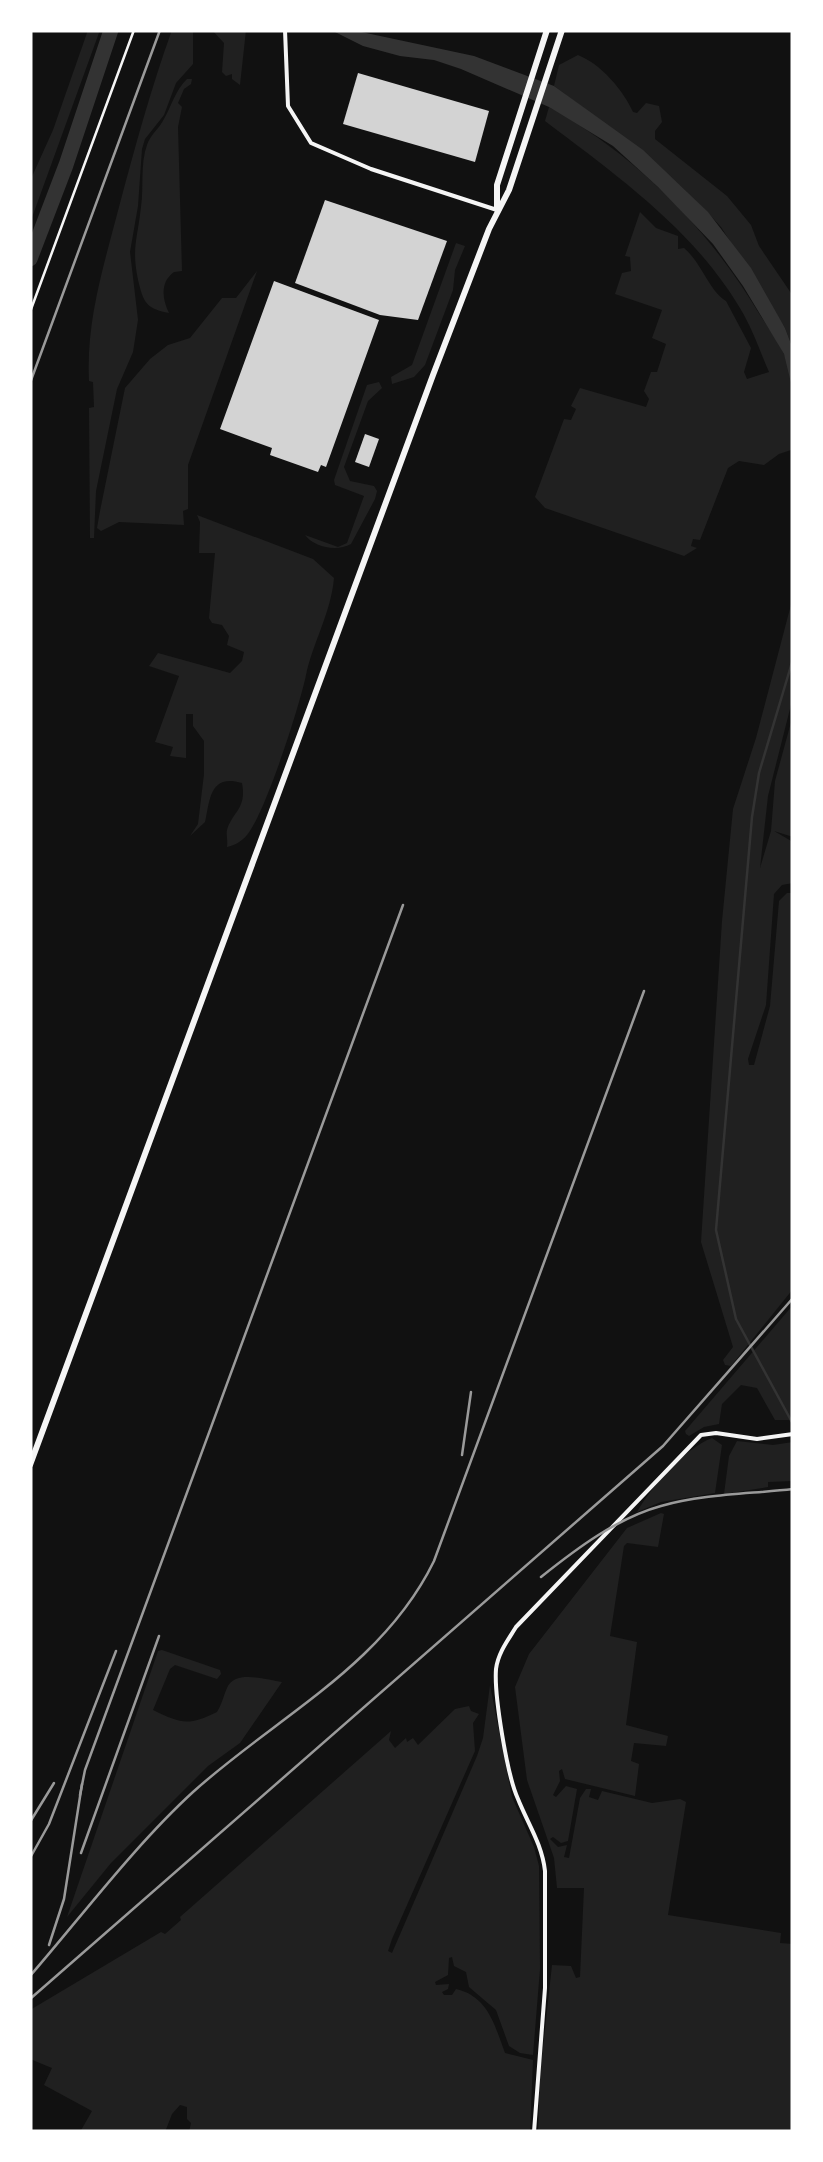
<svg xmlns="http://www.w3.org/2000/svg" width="823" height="2162" font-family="Lato,sans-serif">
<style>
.green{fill:#202020}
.water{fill:#333}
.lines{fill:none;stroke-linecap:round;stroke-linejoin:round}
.stream{stroke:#333;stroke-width:2.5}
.river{stroke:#333;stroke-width:15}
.building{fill:#d3d3d3}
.path{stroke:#f5f5f5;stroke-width:2.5}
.minor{stroke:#f5f5f5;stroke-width:4}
.primary{stroke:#f5f5f5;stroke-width:6}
.rail{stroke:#9a9a9a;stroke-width:2.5}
</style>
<rect width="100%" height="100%" fill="#111"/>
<g class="green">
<polygon points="88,30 100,30 30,223 30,181 53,130"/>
<path d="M 172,30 L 193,30 L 193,64 L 176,83 L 164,115 L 145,139 L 142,149 L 138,206 L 130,252 L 138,320 L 133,352 L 117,389 L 96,491 L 94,538 L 90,538 L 89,408 L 94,407 L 93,382 L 89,381 C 86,320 104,265 119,207 C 135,147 151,88 172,30 Z"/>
<polygon points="212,30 246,30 240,85 232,79 232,74 226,76 222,72 224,43"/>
<path d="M 578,55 C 601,64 623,90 633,112 L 637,113 L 646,103 L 659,106 L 662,122 L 655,131 L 655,139 L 727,196 L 751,225 L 759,246 L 793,296 L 793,349 L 785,328 L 721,227 C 670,170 614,131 554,86 L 559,65 Z"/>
<path d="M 187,79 L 192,79 L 191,84 L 184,89 L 178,103 L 182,107 L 178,127 L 182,271 L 174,272 C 160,282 162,299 169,313 C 148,309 144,304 139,284 C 131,249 137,242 141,207 C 144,187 140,164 147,145 C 150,135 159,129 164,119 C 172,105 175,91 187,79 Z"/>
<path d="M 549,107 C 637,156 708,228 760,315 C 768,327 778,341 784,354 C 798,387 793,426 793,461 L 791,450 L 779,454 L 764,465 L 739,461 L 728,468 L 700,540 L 693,539 L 691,546 L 697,548 L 684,556 L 545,508 L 535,497 L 564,419 L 571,420 L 576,409 L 571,406 L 580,388 L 646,407 L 649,399 L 644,391 L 651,372 L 657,372 L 666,344 L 652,338 L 662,310 L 615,294 L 622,273 L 631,271 L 630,257 L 625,256 L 640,212 L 656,228 L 678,236 L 678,249 L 684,248 C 701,262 710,292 726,301 L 751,348 L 744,372 L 747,379 L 769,372 C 761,354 754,333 744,315 C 697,232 620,178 545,121 Z"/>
<polygon points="456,243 465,246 455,270 453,290 425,365 414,377 392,384 391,377 412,365"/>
<polygon points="257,271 188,465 188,509 183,511 184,525 119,522 101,531 97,528 100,511 125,388 150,359 168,345 190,338 222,298 236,298"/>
<path d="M 379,382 L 382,388 L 368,401 L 344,467 L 350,481 L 374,486 L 377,491 L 375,499 L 351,544 C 336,552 314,547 305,535 L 338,547 L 347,543 L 364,496 L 335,485 L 334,480 L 367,385 Z"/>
<path d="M 197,515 L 313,559 L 334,578 C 331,613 313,642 306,675 C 300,705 265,814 247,835 C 241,842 235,845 227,847 C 228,841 226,835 227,830 C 232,812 247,809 242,783 C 209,773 210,801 205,822 L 190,836 L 198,824 L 204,774 L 204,741 L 193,726 L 193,714 L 186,714 L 186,758 L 170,756 L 173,747 L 155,742 L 179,676 L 149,666 L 158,653 L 230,673 L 242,661 L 244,652 L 227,645 L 229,636 L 222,625 L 212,623 L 209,618 L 215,553 L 199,553 L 200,522 Z"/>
<polygon points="793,597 793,697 768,796 760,868 771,831 775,781 793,715 793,837 774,831 793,842 793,883 782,885 774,894 766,1005 748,1059 749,1065 754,1065 770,1006 779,901 787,893 792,893 793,1289 731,1366 725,1365 723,1360 733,1347 701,1242 722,921 733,809 756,738"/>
<polygon points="793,1305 793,1420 775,1420 757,1388 741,1385 722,1404 719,1424 704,1427 689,1436 686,1434 685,1431"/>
<path d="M 712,1438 L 722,1445 L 715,1493 L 661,1502 L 637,1512 C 652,1486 684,1449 712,1438 Z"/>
<polygon points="737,1441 773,1445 793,1442 793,1481 768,1482 768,1487 724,1494 729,1456"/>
<polygon points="661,1513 664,1514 658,1547 627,1543 624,1546 610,1636 637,1642 626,1725 668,1736 666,1746 634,1743 631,1761 639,1764 635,1796 565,1779 562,1769 559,1771 560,1781 553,1795 556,1797 566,1786 577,1789 568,1841 561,1843 553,1837 550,1839 558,1847 567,1845 564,1857 569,1858 580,1798 586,1789 591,1789 589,1797 598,1800 602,1791 652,1803 680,1799 686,1802 668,1915 781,1933 780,1943 793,1944 793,2132 538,2132 540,2075 552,1965 571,1966 576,1978 580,1977 584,1888 557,1888 554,1858 527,1780 515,1687 529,1654 627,1528"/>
<path d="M 162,1650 L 220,1670 L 221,1674 L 217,1679 L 175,1665 L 170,1669 L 153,1710 C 182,1724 188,1726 217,1712 C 222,1704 223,1697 227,1688 C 235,1669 266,1680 282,1682 L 240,1743 L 208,1766 L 111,1863 L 67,1917 L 158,1651 Z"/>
<path d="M 490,1685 L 512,1797 L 534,1847 L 539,1866 L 540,1969 L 533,2055 L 520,2053 L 509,2046 L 496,2010 L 469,1987 L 466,1972 L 454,1966 L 452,1957 L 449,1958 L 448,1975 L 435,1982 L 436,1985 L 449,1984 L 448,1989 L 442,1992 L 444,1995 L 452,1995 L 456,1989 C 488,1996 495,2026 505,2053 L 533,2060 L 530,2132 L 189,2132 L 191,2123 L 187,2119 L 187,2107 L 180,2105 L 172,2114 L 165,2132 L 80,2132 L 92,2111 L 44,2085 L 52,2068 L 30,2059 L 30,2010 L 161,1932 L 165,1934 L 181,1920 L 180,1917 L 391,1731 L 389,1740 L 395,1748 L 406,1738 L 407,1742 L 413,1738 L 418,1745 L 455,1709 L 469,1706 L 471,1711 L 479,1714 L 473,1723 L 475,1751 L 392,1939 L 388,1951 L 392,1953 L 477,1756 L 483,1738 Z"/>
</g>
<polygon class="water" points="331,30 352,30 474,56 554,86 643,150 708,212 751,268 785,328 793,349 793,391 784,354 743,286 713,244 658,187 613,146 549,107 461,69 434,60 400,56 363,46"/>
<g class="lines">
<polyline class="stream" points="793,659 759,773 752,817 716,1230 736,1319 793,1424"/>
<polyline class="river" points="30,259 66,165 111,30"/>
</g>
<g class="building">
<polygon points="358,73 489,111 475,162 343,124"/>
<polygon points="325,200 447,241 418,320 380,315 295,283"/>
<polygon points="274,281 379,320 326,467 321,465 318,472 270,455 272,448 220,429"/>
<polygon points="365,434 379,439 369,467 355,462"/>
</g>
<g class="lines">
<polyline class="path" points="30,312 134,30"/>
<g class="minor">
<polyline points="285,30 288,106 311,143 371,169 497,210"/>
<path d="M 534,2132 L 545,1988 L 545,1871 C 542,1844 528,1824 518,1799 C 507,1775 494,1695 496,1669 C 498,1653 508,1640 516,1627 L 701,1435 L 716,1433 L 757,1439 L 793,1434"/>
</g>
<g class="primary">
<polyline points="497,209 497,185 547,30"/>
<polyline points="30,1465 433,375 489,229 509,190 562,30"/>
</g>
<g class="rail">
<polyline points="30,383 160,30"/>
<polyline points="462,1455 471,1392"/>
<path d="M 541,1577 C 576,1549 617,1518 661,1506 C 703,1494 750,1494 793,1489"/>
<polyline points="80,1795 85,1770 403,905"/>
<polyline points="30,1822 54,1783"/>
<polyline points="81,1853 159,1636"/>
<polyline points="30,1858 49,1824 116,1651"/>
<polyline points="49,1945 64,1899 82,1784"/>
<path d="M 30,1976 C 81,1917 136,1844 193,1792 C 276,1717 383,1666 434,1561 L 644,991"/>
<polyline points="30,1999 663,1446 793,1298"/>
</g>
</g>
<rect width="823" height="2162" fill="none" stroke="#ffffff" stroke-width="65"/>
</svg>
